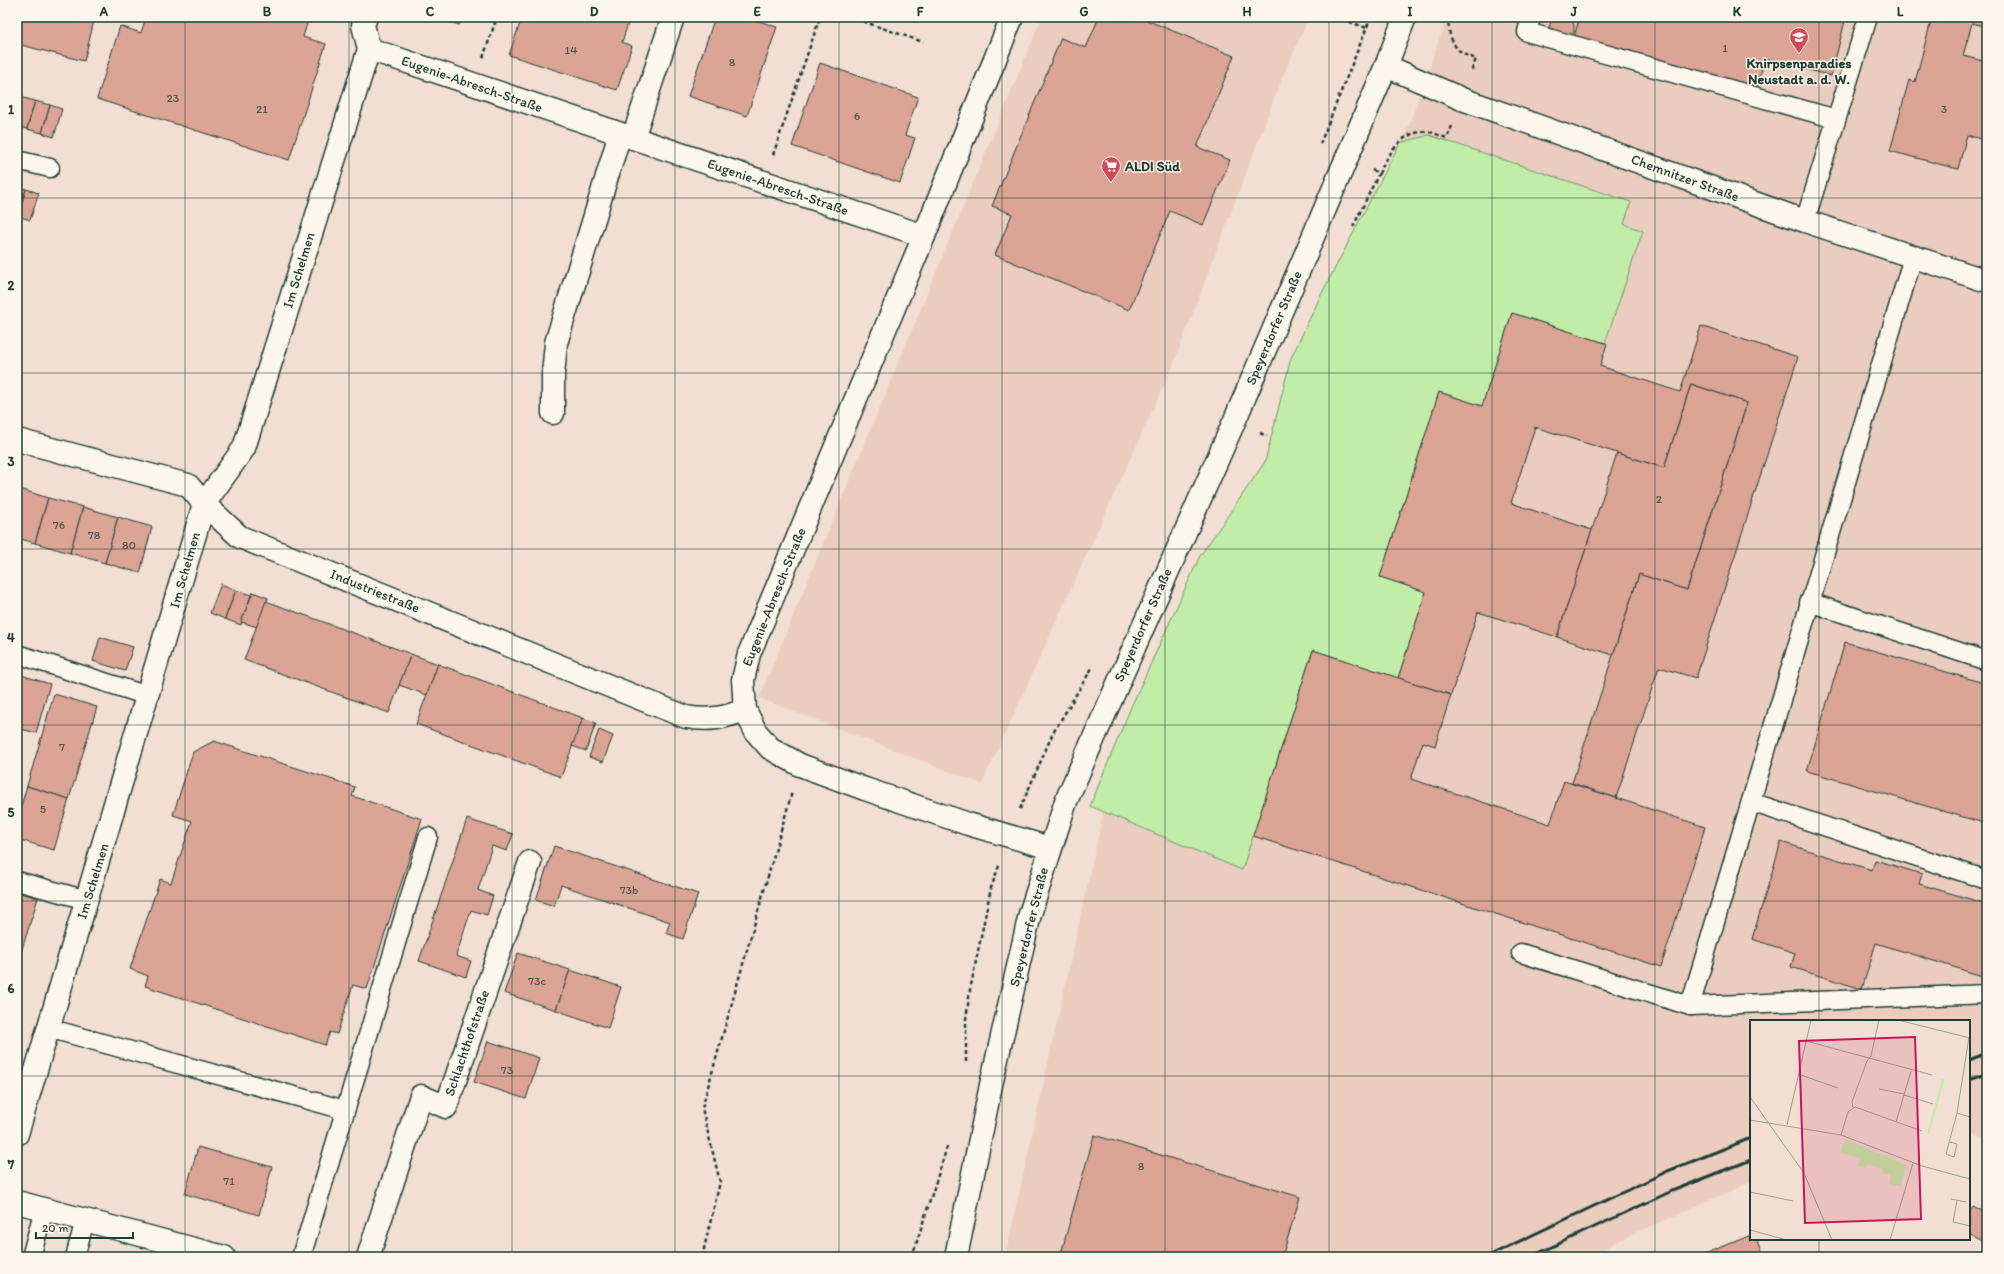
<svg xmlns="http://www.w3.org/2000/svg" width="2004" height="1274" font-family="Itim,sans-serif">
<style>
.built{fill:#ebcdc0}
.green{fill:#c2eda9;stroke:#70956e}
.building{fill:#dca495;stroke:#1f3d34}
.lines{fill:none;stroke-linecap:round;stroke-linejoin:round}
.lane-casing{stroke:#1f3d34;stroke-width:21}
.street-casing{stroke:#1f3d34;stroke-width:25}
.secondary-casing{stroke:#1f3d34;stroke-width:25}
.path{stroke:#1f3d34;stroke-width:2.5;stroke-dasharray:4 3;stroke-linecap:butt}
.lane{stroke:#fbf7ec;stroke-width:18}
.street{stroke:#fbf7ec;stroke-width:22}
.secondary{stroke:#fbf7ec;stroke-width:22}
.rail{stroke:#1f3d34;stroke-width:3}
.grid{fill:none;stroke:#1f3d34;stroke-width:1;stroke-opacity:0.55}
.labels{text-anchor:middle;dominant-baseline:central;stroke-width:3;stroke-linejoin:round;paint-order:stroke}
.number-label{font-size:12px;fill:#4e574c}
.poi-label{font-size:14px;font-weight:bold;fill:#1f3d34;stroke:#fbf7ec}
.street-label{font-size:14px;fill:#1f3d34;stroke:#fbf7ec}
.inset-road{fill:none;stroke:#9e9e93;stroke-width:1}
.view{fill:#c2185b;fill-opacity:0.15;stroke:#c2185b;stroke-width:2}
.inset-edge{fill:none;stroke:#1f3d34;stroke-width:2}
.neatline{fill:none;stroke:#1f3d34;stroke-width:1.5}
.grid-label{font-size:13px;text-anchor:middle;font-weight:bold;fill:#1f3d34}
</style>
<rect width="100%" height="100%" fill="#f2ded2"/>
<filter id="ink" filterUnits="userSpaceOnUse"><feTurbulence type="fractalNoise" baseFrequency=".025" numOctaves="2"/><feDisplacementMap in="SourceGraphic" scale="8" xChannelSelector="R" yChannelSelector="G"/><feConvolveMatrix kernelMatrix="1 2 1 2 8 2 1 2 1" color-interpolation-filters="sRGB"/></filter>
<g filter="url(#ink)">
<g class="built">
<polygon points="1042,17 1309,18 1282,78 1174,363 982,784 759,698"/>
<polygon points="1447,17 1987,17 1987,1142 1969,1130 1969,1021 1751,1021 1751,1182 1626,1237 1590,1257 1005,1257 1106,801 1314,394"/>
</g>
<polygon class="green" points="1429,135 1631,202 1624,224 1643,231 1605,343 1512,313 1482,406 1439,392 1380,577 1426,592 1398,678 1313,650 1242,870 1090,806 1131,707 1200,556 1265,462 1291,358 1321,295 1400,143"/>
<g class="building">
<polygon points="17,17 95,17 84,61 17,44"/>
<polygon points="146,17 309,17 303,37 326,44 289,160 97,99 120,26 141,33"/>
<polygon points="437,17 462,17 459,25"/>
<polygon points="522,17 630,17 622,42 632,46 617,90 509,55"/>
<polygon points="715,17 747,17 777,27 747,116 688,96"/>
<polygon points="1099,17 1139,17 1234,56 1197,147 1230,160 1203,225 1170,211 1129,310 995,255 1012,214 992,206 1061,38 1086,48"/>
<polygon points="1557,17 1567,17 1571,19 1574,25 1574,32 1570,38 1551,34 1549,27 1552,20"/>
<polygon points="1575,17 1846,17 1831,76 1765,58 1757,87 1574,38 1579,18"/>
<polygon points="1932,17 1987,17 1987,27 1972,23 1963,56 1987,62 1987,141 1967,135 1958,169 1890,151 1909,80 1915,82"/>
<polygon points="820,63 918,97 905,135 915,138 900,183 792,146"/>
<polygon points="20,97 35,101 27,129 17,126 17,107"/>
<polygon points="35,101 50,105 42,133 27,129"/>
<polygon points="50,105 62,109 54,137 42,133"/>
<polygon points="17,186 26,189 18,216 17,216"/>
<polygon points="26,189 39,193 30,220 18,216"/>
<polygon points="1512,313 1605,343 1607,344 1600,366 1680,392 1701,326 1798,357 1696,678 1659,667 1616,798 1572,783 1639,574 1687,590 1747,403 1691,384 1664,468 1535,427 1511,503 1592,530 1557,637 1478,612 1451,695 1398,678 1426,592 1380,577 1439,392 1482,406"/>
<polygon points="1691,384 1747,403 1687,590 1639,574 1613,655 1557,637 1617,453 1664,468"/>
<polygon points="17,488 48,498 35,543 17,538"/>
<polygon points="48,498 83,507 70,553 35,543"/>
<polygon points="83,507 118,517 105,563 70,553"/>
<polygon points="118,517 152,527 140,573 105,563"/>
<polygon points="221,584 236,590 225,619 210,613"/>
<polygon points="236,590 251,595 241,625 225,619"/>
<polygon points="253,592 268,598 257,627 241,622"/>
<polygon points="266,601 411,654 389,713 244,660"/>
<polygon points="100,637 133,647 125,671 93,661"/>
<polygon points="1845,642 1987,684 1987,824 1807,771"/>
<polygon points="1313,650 1451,695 1435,746 1423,742 1411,779 1550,824 1564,781 1705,827 1661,967 1253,836"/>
<polygon points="411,654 438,664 427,695 399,685"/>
<polygon points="438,664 583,718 561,777 416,724"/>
<polygon points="21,675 50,684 36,733 17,728 17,688"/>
<polygon points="54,694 97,707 69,799 27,786"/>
<polygon points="583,718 596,723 586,751 572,746"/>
<polygon points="599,730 613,736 603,762 589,757"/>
<polygon points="214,741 355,787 352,796 422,819 367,989 353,985 337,1034 330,1032 325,1045 145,986 148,976 130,969 160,879 171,883 192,821 173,815 193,752"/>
<polygon points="27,786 69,799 54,850 17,839 17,819"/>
<polygon points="467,819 513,834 507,851 492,846 478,890 493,896 487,915 471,910 456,956 471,961 466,977 419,961"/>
<polygon points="1781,842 1872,870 1875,860 1922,874 1919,884 1987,904 1987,960 1982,976 1876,943 1862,989 1791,967 1795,953 1752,939"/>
<polygon points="554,846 698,894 683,939 666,933 670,922 561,885 554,906 536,900"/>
<polygon points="17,892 38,898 22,949 17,948"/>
<polygon points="17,948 22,949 17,967"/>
<polygon points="518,953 570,970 556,1010 504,993"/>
<polygon points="570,970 621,987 608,1028 556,1010"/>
<polygon points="488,1041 539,1058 526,1099 474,1082"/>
<polygon points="1094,1135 1300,1197 1282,1257 1060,1257"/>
<polygon points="198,1147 272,1167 259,1215 185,1194"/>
<polygon points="1972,1205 1987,1213 1987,1246 1969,1235 1969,1209"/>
<polygon points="1751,1235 1751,1239 1757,1239 1765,1257 1706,1257 1705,1254"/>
</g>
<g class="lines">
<g class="lane-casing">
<g id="lane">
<polyline points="1531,17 1527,32 1836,119"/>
<polyline points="17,160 50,168"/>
<polyline points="1805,221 1868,17"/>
<polyline points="1809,602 1987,661"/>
<polyline points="17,654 148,696"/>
<polyline points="1751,802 1987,880"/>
<polyline points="17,881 87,900"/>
<polyline points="1521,953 1690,1006 1987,994"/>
<polyline points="1690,1006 1913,257"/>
<polyline points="48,1028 345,1110"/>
<polyline points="31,1257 44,1209"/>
<polyline points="75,1257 85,1220"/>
<polyline points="301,1257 428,837"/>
</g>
</g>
<g class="street-casing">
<g id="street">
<polyline points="1012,17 924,236 749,654 743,680 745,710 756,732 770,748 800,765 865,789 968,824 1050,848"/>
<polyline points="369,49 924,236"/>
<polyline points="1386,66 1462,99 1805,221 1987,281"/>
<polyline points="633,138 673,17"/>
<polyline points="553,413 553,375 556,343 620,134"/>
<path d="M 17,440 L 188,485 L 204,504 L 240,537 L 686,717 C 710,721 723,718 745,710"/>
<polyline points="17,1134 204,504 244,448 369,49 363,25 366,17"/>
<polyline points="17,1202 224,1257"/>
<polyline points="368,1257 421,1096 446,1107 530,862"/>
</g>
</g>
<g class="secondary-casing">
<polyline id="secondary" points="956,1257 991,1085 1030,914 1066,801 1234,422 1386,66 1405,17"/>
</g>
<g class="path">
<polyline points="850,17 923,42"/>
<polyline points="1336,17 1367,28"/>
<path d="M 1449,17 C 1447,28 1451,45 1461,52 C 1465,55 1471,57 1476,59 L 1471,72"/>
<polyline points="483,58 497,17"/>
<polyline points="1320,144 1371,17"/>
<polyline points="773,155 820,17"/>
<path d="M 1372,170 L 1379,173 C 1390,153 1402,129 1429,132 C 1435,133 1441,136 1447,138 L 1452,126"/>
<polyline points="1353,227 1379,173"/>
<polyline points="1260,433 1267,436"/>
<polyline points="1020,809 1053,733 1092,668"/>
<polyline points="966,1062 966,1019 970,990 991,888 1000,863"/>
<polyline points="702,1257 720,1182 702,1108 792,792"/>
<polyline points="912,1257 948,1144"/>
</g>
<use href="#lane" class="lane"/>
<use href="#street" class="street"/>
<use href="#secondary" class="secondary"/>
<g class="rail">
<polyline points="1969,1060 1987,1053"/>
<polyline points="1969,1080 1987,1074"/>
<polyline points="1486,1257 1668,1171 1751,1138"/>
<polyline points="1530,1257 1672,1191 1751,1160"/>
</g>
</g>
</g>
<path class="grid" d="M 185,17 L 185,1257M 349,17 L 349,1257M 512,17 L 512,1257M 675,17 L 675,1257M 839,17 L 839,1257M 1002,17 L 1002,1257M 1165,17 L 1165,1257M 1329,17 L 1329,1257M 1492,17 L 1492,1257M 1655,17 L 1655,1257M 1819,17 L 1819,1021M 17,198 L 1987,198M 17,373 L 1987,373M 17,549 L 1987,549M 17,725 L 1987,725M 17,901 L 1987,901M 17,1076 L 1751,1076M 1969,1076 L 1987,1076M 1819,1239 L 1819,1257"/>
<defs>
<g id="school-pin" transform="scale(1)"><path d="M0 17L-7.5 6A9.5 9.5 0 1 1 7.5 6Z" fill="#d1495b" stroke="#fbf7ec"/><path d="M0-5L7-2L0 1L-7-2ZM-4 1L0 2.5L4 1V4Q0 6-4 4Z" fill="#fff"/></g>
<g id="supermarket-pin" transform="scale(1)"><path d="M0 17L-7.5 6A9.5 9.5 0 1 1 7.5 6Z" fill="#d1495b" stroke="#fbf7ec"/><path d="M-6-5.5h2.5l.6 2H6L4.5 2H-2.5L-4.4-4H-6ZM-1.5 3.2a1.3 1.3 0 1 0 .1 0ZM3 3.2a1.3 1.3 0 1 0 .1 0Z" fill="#fff"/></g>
</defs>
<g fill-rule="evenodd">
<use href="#school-pin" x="1799" y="37"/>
<use href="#supermarket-pin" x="1111" y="166"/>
</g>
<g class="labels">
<g class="number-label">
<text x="1725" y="48">1</text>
<text x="571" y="50">14</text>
<text x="732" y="62">8</text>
<text x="173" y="98">23</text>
<text x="262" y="109">21</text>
<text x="1944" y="109">3</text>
<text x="857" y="116">6</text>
<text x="1659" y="499">2</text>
<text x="59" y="525">76</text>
<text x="94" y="535">78</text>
<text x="129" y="545">80</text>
<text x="62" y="747">7</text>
<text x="43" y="809">5</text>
<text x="629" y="890">73b</text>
<text x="537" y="981">73c</text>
<text x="507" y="1070">73</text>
<text x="1141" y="1166">8</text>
<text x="229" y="1181">71</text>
</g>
<g class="poi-label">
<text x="1799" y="63">Knirpsenparadies<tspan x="1799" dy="16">Neustadt a. d. W.</tspan></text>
<text x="1125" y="166" text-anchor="start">ALDI Süd</text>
</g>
<g class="street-label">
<text transform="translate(472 84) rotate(19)">Eugenie-Abresch-Straße</text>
<text transform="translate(1685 178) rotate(20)">Chemnitzer Straße</text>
<text transform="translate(778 187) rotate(19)">Eugenie-Abresch-Straße</text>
<text transform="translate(299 270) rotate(-73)">Im Schelmen</text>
<text transform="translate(1274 328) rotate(-67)">Speyerdorfer Straße</text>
<text transform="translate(185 570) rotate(-74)">Im Schelmen</text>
<text transform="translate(375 591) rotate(22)">Industriestraße</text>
<text transform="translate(774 597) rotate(-68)">Eugenie-Abresch-Straße</text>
<text transform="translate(1143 625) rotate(-66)">Speyerdorfer Straße</text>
<text transform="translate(93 881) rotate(-73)">Im Schelmen</text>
<text transform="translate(1029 927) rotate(-76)">Speyerdorfer Straße</text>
<text transform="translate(467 1043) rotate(-71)">Schlachthofstraße</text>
</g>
</g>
<g transform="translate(1750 1020)">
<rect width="220" height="220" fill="#f2ded2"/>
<path d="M 192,59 L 195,59 L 179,114 L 177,113 ZM 95,119 L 156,145 L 151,166 L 139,164 L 141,155 L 132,153 L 133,149 L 117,144 L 115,148 L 108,146 L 110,138 L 90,133 Z" fill="#c2eda9"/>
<path class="inset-road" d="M 148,0 L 220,18M 56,21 L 182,55M 48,54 L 88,68M 129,69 L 154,74M 154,75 L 183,84M 0,77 L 54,153 L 82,220M 103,87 L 102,82 L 117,41 L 121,36 L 129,0M 207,93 L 220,97M 0,100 L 91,115 L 172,146 L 220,159M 146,102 L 161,51M 37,105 L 61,0M 91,115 L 98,92 L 105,87 L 172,111M 200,122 L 207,124 L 204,137 L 196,134 L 207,93 L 219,17M 0,172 L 43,181M 201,179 L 216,182M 207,181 L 203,202 L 220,206M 0,210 L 37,220M 140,220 L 163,143"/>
<path class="view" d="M 165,17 L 171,199 L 55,203 L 49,21 Z"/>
<rect width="220" height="220" class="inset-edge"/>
</g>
<rect width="2004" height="1274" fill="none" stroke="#fbf7ec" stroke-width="44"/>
<path d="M36 1232v6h97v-6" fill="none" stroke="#1f3d34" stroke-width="2"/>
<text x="42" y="1232" font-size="12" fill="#1f3d34" stroke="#fbf7ec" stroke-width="3" paint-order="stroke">20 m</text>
<rect x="22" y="22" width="1960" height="1230" class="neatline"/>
<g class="grid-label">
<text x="104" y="16">A</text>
<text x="267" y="16">B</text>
<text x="430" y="16">C</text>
<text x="594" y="16">D</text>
<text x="757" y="16">E</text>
<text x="920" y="16">F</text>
<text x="1084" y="16">G</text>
<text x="1247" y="16">H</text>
<text x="1410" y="16">I</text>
<text x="1574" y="16">J</text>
<text x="1737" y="16">K</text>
<text x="1900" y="16">L</text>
<text x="11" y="114">1</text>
<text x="11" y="290">2</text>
<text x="11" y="466">3</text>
<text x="11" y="642">4</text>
<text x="11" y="817">5</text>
<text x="11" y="993">6</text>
<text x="11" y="1169">7</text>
</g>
</svg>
